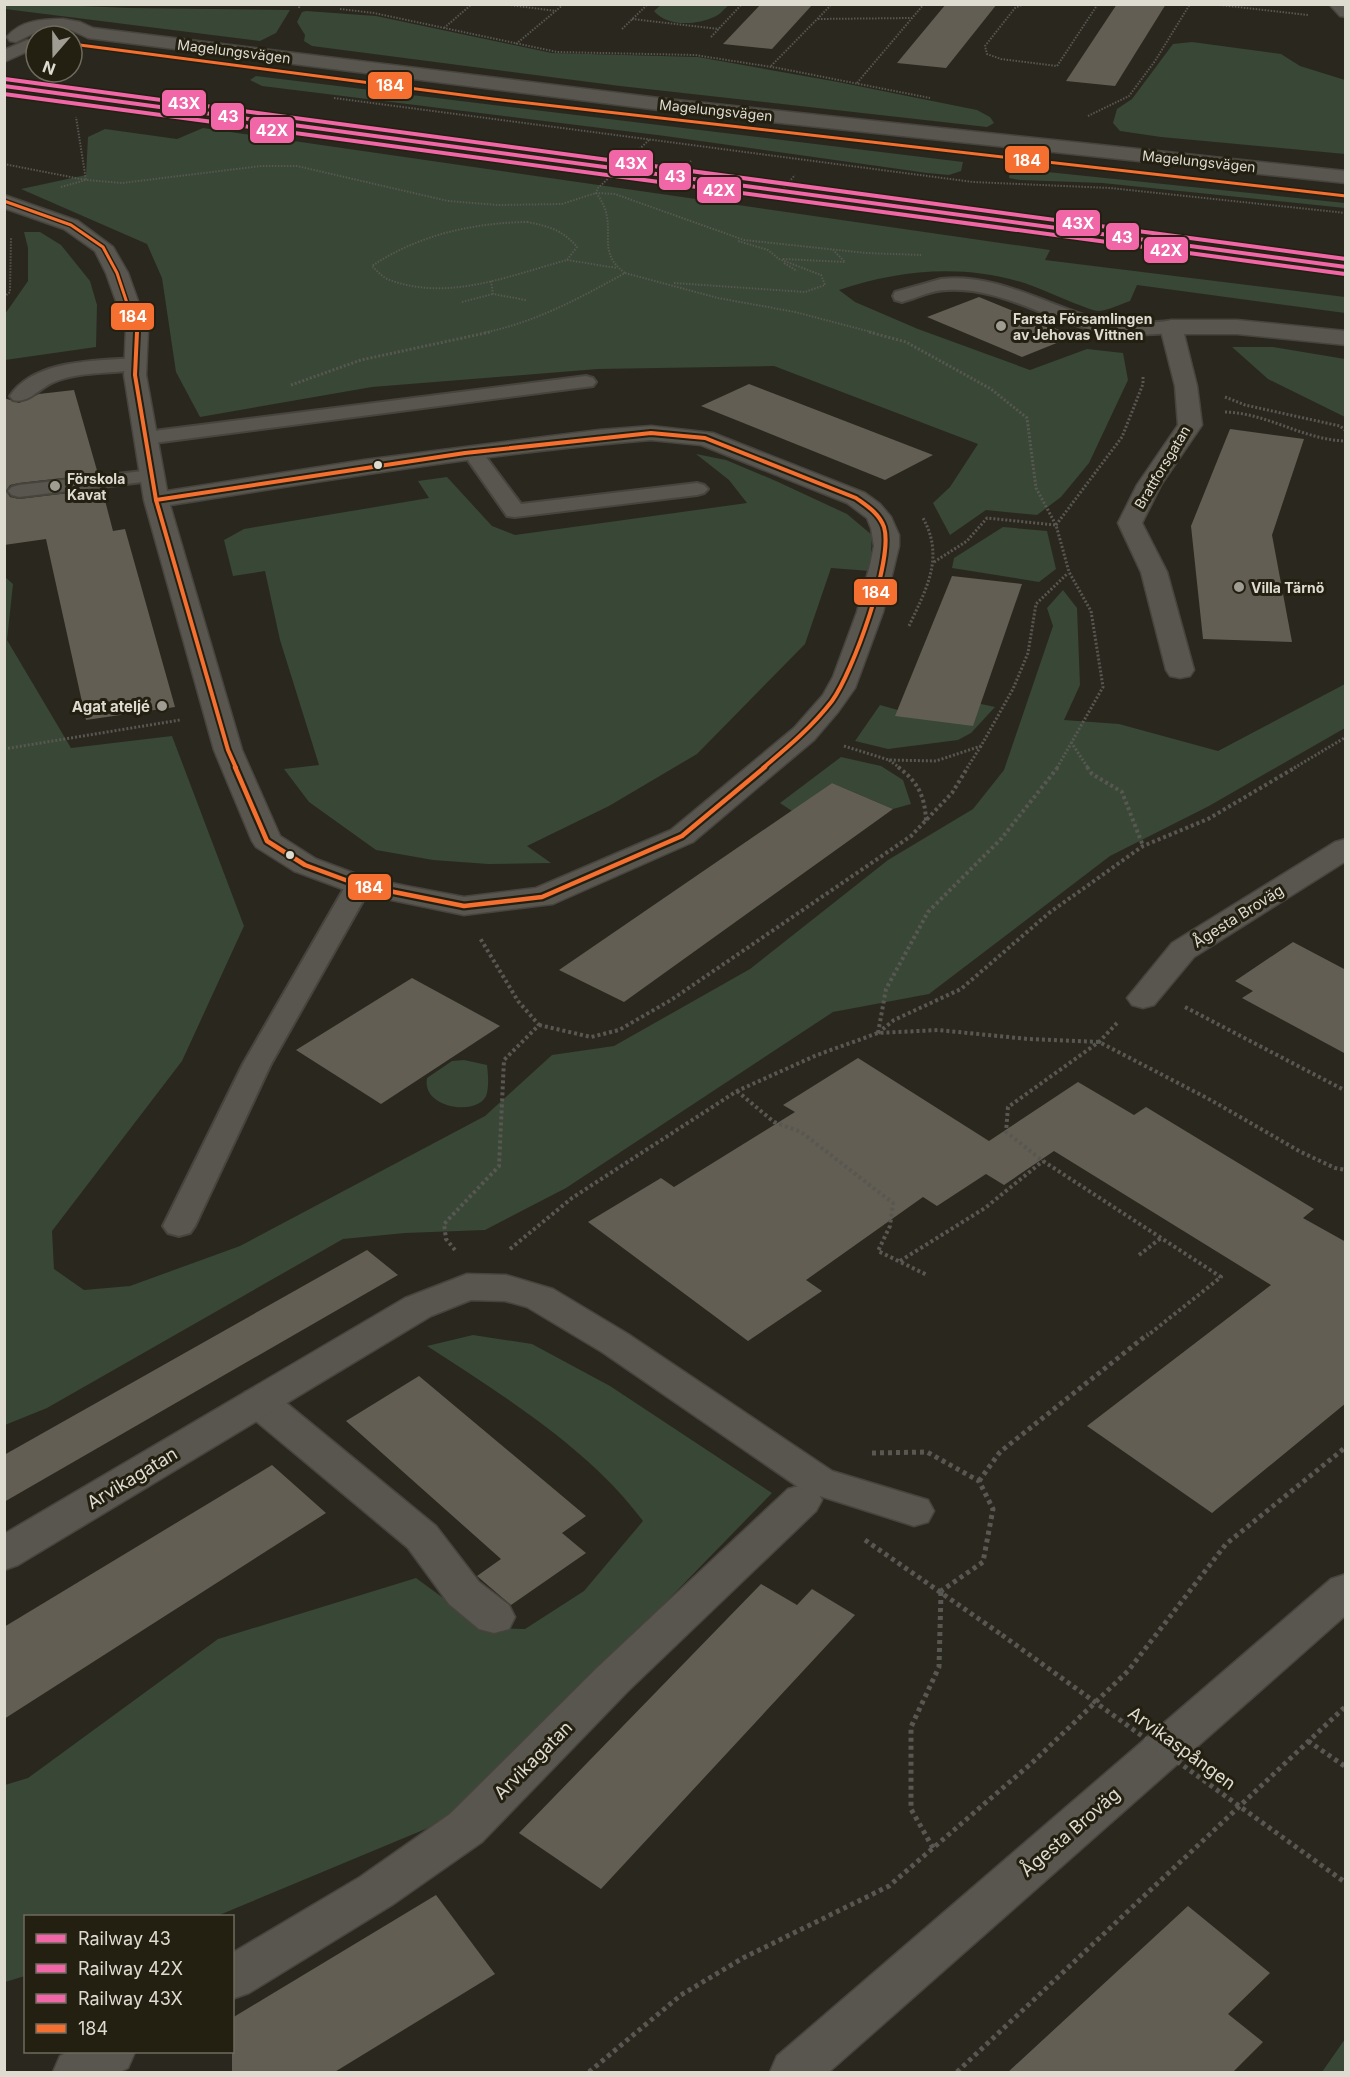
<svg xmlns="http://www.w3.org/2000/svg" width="1350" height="2077" font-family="Inter,sans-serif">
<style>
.green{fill:#384736}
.building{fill:#625e53}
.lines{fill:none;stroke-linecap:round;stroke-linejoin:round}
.service-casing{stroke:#47443e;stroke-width:4}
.pedestrian-casing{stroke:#47443e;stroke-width:3}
.minor-casing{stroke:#47443e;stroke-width:3}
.secondary-casing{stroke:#47443e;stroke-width:3}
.path-far3{stroke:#595751;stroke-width:2;stroke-dasharray:1.5 1.5;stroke-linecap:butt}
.path-far2{stroke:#595751;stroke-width:3;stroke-dasharray:2 2;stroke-linecap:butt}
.path-far1{stroke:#595751;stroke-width:4;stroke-dasharray:3 3;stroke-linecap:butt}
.path{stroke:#595751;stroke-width:5;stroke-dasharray:4 4;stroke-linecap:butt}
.service{fill:#58564f;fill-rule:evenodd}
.pedestrian{fill:#58564f;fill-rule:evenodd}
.minor{fill:#58564f;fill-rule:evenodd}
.secondary{fill:#58564f;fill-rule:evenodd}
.path-bridge{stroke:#595751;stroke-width:5;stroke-dasharray:4 4;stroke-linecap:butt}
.bus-1-far2-casing{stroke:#242011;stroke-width:6}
.bus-1-far1-casing{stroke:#242011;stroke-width:8}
.bus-1-casing{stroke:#242011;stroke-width:9}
.bus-1-far2{stroke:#f46f30;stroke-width:3}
.bus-1-far1{stroke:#f46f30;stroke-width:4}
.bus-1{stroke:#f46f30;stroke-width:4.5}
.rail-1-casing{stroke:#242011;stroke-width:7}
.rail-2-casing{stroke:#242011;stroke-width:7}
.rail-3-casing{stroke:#242011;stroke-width:7}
.rail-1{stroke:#f166a7;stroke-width:4}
.rail-2{stroke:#f166a7;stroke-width:4}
.rail-3{stroke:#f166a7;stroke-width:4}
.poi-dot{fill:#9f9c93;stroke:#242011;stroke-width:2}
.bus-dot{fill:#dedbd1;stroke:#242011;stroke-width:2}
.labels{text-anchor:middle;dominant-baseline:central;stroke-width:6;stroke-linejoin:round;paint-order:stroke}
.far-street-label{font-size:14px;fill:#dedbd1;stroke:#242011}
.far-poi-label{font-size:14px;font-weight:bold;fill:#dedbd1;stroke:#242011;text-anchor:start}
.poi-label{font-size:15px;font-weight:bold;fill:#dedbd1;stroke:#242011;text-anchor:end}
.street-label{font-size:15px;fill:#dedbd1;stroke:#242011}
.near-street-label{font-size:18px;fill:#dedbd1;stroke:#242011}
.line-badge{stroke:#242011;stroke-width:2}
.badge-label{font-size:16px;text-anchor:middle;font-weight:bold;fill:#fff}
</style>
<rect width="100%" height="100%" fill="#2a271f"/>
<g class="green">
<path d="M 662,4 L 729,4 L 729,5 C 724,9 720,15 714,17 C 697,25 667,27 654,11 Z"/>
<polygon points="58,5 129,8 290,10 276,33 260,41 5,9 5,5"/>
<polygon points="306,11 376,16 552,53 698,57 838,82 977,110 990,117 994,123 987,127 620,86 312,46 304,41 305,35 297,22 302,12"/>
<polygon points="1192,42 1281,54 1300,66 1345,80 1345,154 1161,137 1120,131 1113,123 1117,109 1132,99 1173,44"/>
<polygon points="256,76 963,162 961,171 949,175 927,173 665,136 262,86 250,80"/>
<path d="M 203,128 L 1050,250 L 1045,260 L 1345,297 L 1345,313 L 1137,285 L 1130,301 C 1121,304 1109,310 1099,311 C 1088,311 1037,286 1021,282 C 960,264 899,270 839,290 L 855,302 L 918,329 L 1030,370 L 1087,349 L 1123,353 L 1128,380 L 1089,463 L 1061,497 L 1037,515 L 986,510 L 950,535 L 933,503 L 950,487 L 978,444 L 774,366 L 598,369 L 372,387 L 200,417 L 176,372 L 162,278 L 147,244 L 21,189 L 86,175 L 88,137 L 105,129 L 177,139 Z"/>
<polygon points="1010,168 1345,203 1345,208 1102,183 1020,180 1009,178"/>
<polygon points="24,232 40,232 61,245 90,281 97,305 96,347 5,360 5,314 28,281 28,248"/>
<polygon points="1232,347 1273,347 1345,359 1345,417 1268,379"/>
<polygon points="696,454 726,460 776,481 847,514 872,535 870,571 831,568 805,644 697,754 609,806 527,846 551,863 488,864 433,860 376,850 309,802 284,769 319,765 280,640 265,571 233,576 224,540 244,529 429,498 418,481 447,477 492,526 515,535 747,503 729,480"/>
<polygon points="1003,527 1047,531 1056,569 1039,582 952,568 954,558"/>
<polygon points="5,577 13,584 7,640 71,748 172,736 244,926 182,1061 52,1231 54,1269 84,1290 130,1286 240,1246 485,1116 552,1055 614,1046 750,969 888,860 973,809 1004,770 1053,626 1047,608 1063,590 1077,608 1080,685 1064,720 1119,724 1218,751 1345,684 1345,728 1209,806 1110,856 929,994 833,1012 566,1188 485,1230 405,1233 343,1239 47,1408 5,1425"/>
<polygon points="981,704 995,707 971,733 958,740 888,749 855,741 880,705 898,710 896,716"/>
<polygon points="841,757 881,766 903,780 911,804 893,809 832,783 792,811 780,803"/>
<path d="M 464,1060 L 487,1065 C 488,1073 489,1085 487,1093 C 482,1117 421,1110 427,1078 L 452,1061 Z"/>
<path d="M 473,1335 L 532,1344 L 610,1386 L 772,1493 L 555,1716 L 440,1823 L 217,1916 L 26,1916 L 25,1976 L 5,1982 L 5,1785 L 28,1778 L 218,1639 L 416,1578 L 484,1628 L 525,1629 L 584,1591 L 643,1521 C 590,1449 501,1394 427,1346 Z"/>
<polygon points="1345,2039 1345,2072 1322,2072"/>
</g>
<g class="building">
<polygon points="761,4 813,4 772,49 723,44"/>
<polygon points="946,4 997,4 946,68 897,63"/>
<polygon points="1117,4 1166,4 1115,86 1066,81"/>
<polygon points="979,297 1074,336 1022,357 927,317"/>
<polygon points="749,384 933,455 885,480 701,406"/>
<polygon points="74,390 98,474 19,483 10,485 6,491 10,497 19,499 102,489 113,531 125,529 175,707 86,720 46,539 4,545 4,398 19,403 39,394"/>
<polygon points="1230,429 1304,439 1272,535 1292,642 1203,639 1191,526"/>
<polygon points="952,576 1022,584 973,726 895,716"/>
<polygon points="832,783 893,809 624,1002 559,970"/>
<polygon points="1293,942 1346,970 1346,1054 1242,998 1253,991 1235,981"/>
<polygon points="412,978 500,1026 381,1104 296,1050"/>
<polygon points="858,1058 989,1141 1078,1082 1134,1115 1146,1107 1314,1209 1303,1218 1346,1242 1346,1403 1212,1513 1087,1426 1271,1285 1054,1151 1004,1185 986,1174 937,1206 923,1197 806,1280 822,1291 748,1341 588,1222 661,1178 674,1187 795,1112 783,1105"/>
<polygon points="367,1250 398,1275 4,1502 4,1455"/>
<polygon points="419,1376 586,1516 562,1533 586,1553 511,1605 477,1576 501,1559 346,1421"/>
<polygon points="272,1465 326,1513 4,1719 4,1627"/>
<polygon points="761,1584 797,1605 812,1589 855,1615 601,1889 519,1833"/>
<polygon points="436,1895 495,1974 333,2073 232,2073 232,2018"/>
<polygon points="1188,1906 1270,1973 1228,2014 1263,2042 1232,2073 1007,2073"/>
</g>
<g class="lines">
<g class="service-casing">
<g id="service">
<path d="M 941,279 C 997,273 1046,305 1097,319 C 1122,326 1146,323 1171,321 L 1178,323 L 1180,327 L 1178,331 L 1171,333 C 1142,335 1116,337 1088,329 C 1041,316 997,287 947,290 C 931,290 917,298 902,302 L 895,300 L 893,296 L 895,292 Z"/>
<path d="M 136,358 L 143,360 L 146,364 L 143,368 C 114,375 83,370 54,382 C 39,388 29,404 13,400 L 10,396 C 35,359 97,361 136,358 Z"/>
<polygon points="586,376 593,378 596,382 593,386 146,444 139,442 136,438 139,434 146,432"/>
<polygon points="473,447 480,449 521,504 697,483 704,485 708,489 704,493 697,495 515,517 507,516 463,453 466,449"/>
<polygon points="152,470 159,472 162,476 159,480 19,497 12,495 8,491 12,487 19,485"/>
<polygon points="359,877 368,879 372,885 271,1064 195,1226 190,1233 179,1236 168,1233 163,1226 243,1064 346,885 350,879"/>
</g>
</g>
<g class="pedestrian-casing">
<g id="pedestrian">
<polygon points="259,1388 273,1392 436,1526 479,1582 509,1605 515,1617 509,1629 494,1633 479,1629 449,1604 408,1548 245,1412 240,1402 245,1392"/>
<polygon points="802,1485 816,1489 822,1500 816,1511 628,1691 482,1842 392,1905 249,1993 232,1999 232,1953 360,1877 450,1814 598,1667 788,1489"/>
<polygon points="68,2052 135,2052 128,2068 120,2072 53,2072 60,2056"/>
</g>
</g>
<g class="minor-casing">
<g id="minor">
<polygon points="1329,4 1346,4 1346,17 1340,16"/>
<polygon points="27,40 33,41 36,45 33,49 4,62 4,50"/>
<path d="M 4,195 L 78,221 L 113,247 L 128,273 L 148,329 L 146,375 L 167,491 L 364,460 L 599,430 L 651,426 L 713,433 L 865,493 L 880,504 L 891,517 L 899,535 L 899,546 L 883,612 L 855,688 L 838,712 L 814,740 L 693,842 L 553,904 L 464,915 L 348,891 L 294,871 L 256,847 L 252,841 L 214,750 L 144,500 L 124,375 L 126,329 L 106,273 L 95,251 L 64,229 L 4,208 ZM 651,440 L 701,445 L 847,503 L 867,518 L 871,528 L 874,546 L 870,565 L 857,612 L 833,677 L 823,695 L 794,728 L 671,830 L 536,888 L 464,897 L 411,887 L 367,878 L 316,859 L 280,836 L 242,750 L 170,505 C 329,480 490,453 651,440 Z"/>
<polygon points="1171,320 1237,320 1346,331 1346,345 1237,334 1184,334 1197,386 1202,425 1161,485 1142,523 1167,572 1194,670 1190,676 1180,678 1170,676 1166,670 1141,572 1118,523 1137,485 1178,425 1175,386 1160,327 1163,322"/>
<polygon points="1346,839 1346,861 1194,957 1154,1005 1143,1008 1132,1005 1127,998 1172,943 1335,842"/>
<polygon points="467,1274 506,1275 553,1289 628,1334 832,1471 928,1500 934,1511 928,1522 914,1526 804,1491 602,1352 527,1307 505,1301 471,1300 431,1316 18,1565 4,1570 4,1534 405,1298"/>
</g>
</g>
<g class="secondary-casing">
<g id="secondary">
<path d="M 63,19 L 80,22 L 93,28 L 667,99 L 1346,171 L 1346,183 L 667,111 L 88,38 L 71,30 L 52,29 L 36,32 L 16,42 L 10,41 L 7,37 C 20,20 44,19 63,19 Z"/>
<polygon points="1346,1574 1346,1615 829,2072 770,2072 777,2056 1331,1579"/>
</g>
</g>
<g class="path-far3">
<polyline points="502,4 556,11"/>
<polyline points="1024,4 1015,8 985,46 987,54 1001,59 1057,66 1098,4"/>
<polyline points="1211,4 1308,15"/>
<polyline points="299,8 300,4"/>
<polyline points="340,9 374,13 557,52 695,55 778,68 930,98"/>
<polyline points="632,19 719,29"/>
<polyline points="818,19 912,18"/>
<polyline points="444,28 472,4"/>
<polyline points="622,29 648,4"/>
<polyline points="711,37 742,4"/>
<polyline points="516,44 564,4"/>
<polyline points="771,66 832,4"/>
<polyline points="857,83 924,4"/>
<polyline points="334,98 973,182 1110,188 1346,213"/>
<polyline points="1088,116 1129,96 1155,61 1190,4"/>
<polyline points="649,140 598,188 596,193 615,194 744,240 866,253 921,255"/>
<polyline points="630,160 650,162"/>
<polyline points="4,164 86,180 76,117"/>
<polyline points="672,166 684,168 677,174"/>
<polyline points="684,168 691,161"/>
<polyline points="775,180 789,182 784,188"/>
<polyline points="789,182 795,175"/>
<path d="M 61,187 L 86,180 L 122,183 L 261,166 L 297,166 L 448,201 L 498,205 L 562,204 L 596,193 C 622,226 592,249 625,273 C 578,299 536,322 483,333"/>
<path d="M 527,222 C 548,226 563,230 577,247 L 567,260 C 511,275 448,302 390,280 C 383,278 377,271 372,266 C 418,235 472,223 527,222 Z"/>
<polyline points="783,259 845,262 833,250"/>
<polyline points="567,260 617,268"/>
<polyline points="784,263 797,271"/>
<polyline points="625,273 718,298 795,312 875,333"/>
<polyline points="491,281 493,294 526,300"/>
<polyline points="674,283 805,292 825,285 821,275 779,259 768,250 738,241"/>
<polyline points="4,297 10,292 11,237"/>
<polyline points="462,302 493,294"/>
</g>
<g class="path-far2">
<polyline points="869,332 906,342 991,389 1027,418 1036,488 1056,525 1069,572 1091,611 1103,687 1057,768"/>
<polyline points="291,385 361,360 490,332"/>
<polyline points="1225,397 1245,405 1340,426 1346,431"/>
<path d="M 1225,412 C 1268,413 1303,440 1346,441"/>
<polyline points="1056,525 1122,437 1143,384 1143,375"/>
<polyline points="934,562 967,541 987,518 1055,525"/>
<path d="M 909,626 C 926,589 945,558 923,518"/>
<polyline points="1071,742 1088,768"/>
<polyline points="844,746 889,760 936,761 981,746 1013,689 1028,653 1036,604 1068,573"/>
<polyline points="4,749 180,720"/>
<polyline points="889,760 900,768"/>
<polyline points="967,768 981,746"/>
<polyline points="1294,768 1346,737"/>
</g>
<g class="path-far1">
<path d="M 898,767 C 918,782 925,796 926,821"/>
<polyline points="1087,767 1092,774 1122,792 1143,846"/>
<polyline points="1185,1007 1346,1091"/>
<polyline points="1117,1023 1099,1042 1008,1107 1006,1132 1043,1161 1221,1277 1147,1336"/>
<polyline points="539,1025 591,1037 619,1030 671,1000 911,836 952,793 968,767"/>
<polyline points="878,1033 886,989 928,912 1001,839 1058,767"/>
<polyline points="878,1033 894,1020 961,989 1049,913 1143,846 1208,819 1296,767"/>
<polyline points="737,1091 774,1122 801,1132 893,1203 890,1226 878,1251 927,1275"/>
<polyline points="510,1249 572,1198 737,1091 817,1055 878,1033 938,1030 1028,1039 1099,1042 1207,1098 1301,1152 1335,1168 1346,1170"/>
<polyline points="455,1250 446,1239 444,1224 499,1166 504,1060 539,1025 518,1001 480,938"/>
<polyline points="1139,1255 1161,1238"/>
<polyline points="900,1261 985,1208 1043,1161"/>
</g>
<g class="path">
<polyline points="872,1453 927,1452 979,1481 993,1509 983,1562 941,1591"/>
<polyline points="979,1481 1000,1452 1148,1334"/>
<polyline points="865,1540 1002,1635"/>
<polyline points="1308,1741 1346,1767"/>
<polyline points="933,1848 911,1809 911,1727 939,1667 941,1592"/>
<polyline points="589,2072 681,1995 743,1958 889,1886 1034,1761 1128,1671 1226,1544 1346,1447"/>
<polyline points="957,2072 1346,1706"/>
</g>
<use href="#service" class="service"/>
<use href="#pedestrian" class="pedestrian"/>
<use href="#minor" class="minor"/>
<use href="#secondary" class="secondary"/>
<polyline class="path-bridge" points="1002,1635 1346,1883"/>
<g class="bus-1-far2-casing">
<g id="bus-1-far2">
<polyline points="72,44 493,99 1346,196"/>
<polyline points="4,201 71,225 103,247 117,273 137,333"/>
</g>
</g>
<g class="bus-1-far1-casing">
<g id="bus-1-far1">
<polyline points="137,332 135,375 156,500"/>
<path d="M 236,768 L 228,750 L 156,500 L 465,453 L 651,433 L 705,438 L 856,498 C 867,506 879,513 884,527 C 894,559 852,674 832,701 C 812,727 788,747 763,768"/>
</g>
</g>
<g class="bus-1-casing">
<polyline id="bus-1" points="235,767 267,841 305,865 359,885 464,906 542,897 682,836 765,767"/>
</g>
<use href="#bus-1-far2" class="bus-1-far2"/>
<use href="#bus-1-far1" class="bus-1-far1"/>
<use href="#bus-1" class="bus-1"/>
<g class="rail-1-casing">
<polyline id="rail-1" points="4,86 1346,267"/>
</g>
<g class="rail-2-casing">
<polyline id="rail-2" points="4,94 1345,274"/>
</g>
<g class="rail-3-casing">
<polyline id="rail-3" points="5,79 1346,259"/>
</g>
<use href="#rail-1" class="rail-1"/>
<use href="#rail-2" class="rail-2"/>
<use href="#rail-3" class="rail-3"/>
</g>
<g class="poi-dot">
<circle cx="1001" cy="326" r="6"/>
<circle cx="55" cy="486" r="6"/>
<circle cx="1239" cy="587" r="6"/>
<circle cx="162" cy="706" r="6"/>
</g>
<g class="bus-dot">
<circle cx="378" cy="465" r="5"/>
<circle cx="290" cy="855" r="5"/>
</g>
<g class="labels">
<g class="far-street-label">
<text transform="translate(234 51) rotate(7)">Magelungsvägen</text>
<text transform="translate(716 110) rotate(6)">Magelungsvägen</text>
<text transform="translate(1199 161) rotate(6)">Magelungsvägen</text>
<text transform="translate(1162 467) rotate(-59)">Brattforsgatan</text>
</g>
<g class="far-poi-label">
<text x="1013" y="318">Farsta Församlingen<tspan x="1013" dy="16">av Jehovas Vittnen</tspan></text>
<text x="67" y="478">Förskola<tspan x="67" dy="16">Kavat</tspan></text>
<text x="1251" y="587">Villa Tärnö</text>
</g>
<g class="poi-label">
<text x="150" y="706">Agat ateljé</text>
</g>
<g class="street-label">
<text transform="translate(1238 916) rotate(-32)">Ågesta Broväg</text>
</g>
<g class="near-street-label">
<text transform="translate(132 1478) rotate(-31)">Arvikagatan</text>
<text transform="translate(1182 1748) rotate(36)">Arvikaspången</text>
<text transform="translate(533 1760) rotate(-45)">Arvikagatan</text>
<text transform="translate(1070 1832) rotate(-41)">Ågesta Broväg</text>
</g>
</g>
<g class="line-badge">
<rect x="367" y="71" width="46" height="29" rx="6" fill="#f46f30"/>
<rect x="161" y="89" width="46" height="28" rx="6" fill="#f166a7"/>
<rect x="210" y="102" width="35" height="29" rx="6" fill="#f166a7"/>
<rect x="249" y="116" width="46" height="28" rx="6" fill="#f166a7"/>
<rect x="1004" y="145" width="46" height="29" rx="6" fill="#f46f30"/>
<rect x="608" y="149" width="46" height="28" rx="6" fill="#f166a7"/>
<rect x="658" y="162" width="34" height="29" rx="6" fill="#f166a7"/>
<rect x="696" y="176" width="46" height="28" rx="6" fill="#f166a7"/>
<rect x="1055" y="209" width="46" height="28" rx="6" fill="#f166a7"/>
<rect x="1105" y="222" width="35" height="29" rx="6" fill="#f166a7"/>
<rect x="1143" y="236" width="46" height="28" rx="6" fill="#f166a7"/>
<rect x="110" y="302" width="45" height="29" rx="6" fill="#f46f30"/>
<rect x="853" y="578" width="45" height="28" rx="6" fill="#f46f30"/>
<rect x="347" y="873" width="45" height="28" rx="6" fill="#f46f30"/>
</g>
<g class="badge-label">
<text x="390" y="91">184</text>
<text x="184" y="109">43X</text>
<text x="228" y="122">43</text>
<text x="272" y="136">42X</text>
<text x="1027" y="166">184</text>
<text x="631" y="169">43X</text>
<text x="675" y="182">43</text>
<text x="719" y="196">42X</text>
<text x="1078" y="229">43X</text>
<text x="1122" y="243">43</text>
<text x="1166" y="256">42X</text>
<text x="133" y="322">184</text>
<text x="876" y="598">184</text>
<text x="369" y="893">184</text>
</g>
<rect width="1350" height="2077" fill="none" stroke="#dedbd1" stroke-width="12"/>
<rect x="24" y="1915" width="210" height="138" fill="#242011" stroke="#6e6b5e" stroke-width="1.5"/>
<rect x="36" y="1934" width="30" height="9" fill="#f166a7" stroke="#6e6b5e" stroke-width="1.5"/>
<text x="78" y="1945" font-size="18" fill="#dedbd1">Railway 43</text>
<rect x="36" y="1964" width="30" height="9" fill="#f166a7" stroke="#6e6b5e" stroke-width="1.5"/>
<text x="78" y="1975" font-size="18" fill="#dedbd1">Railway 42X</text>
<rect x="36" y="1994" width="30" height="9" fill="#f166a7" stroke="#6e6b5e" stroke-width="1.5"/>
<text x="78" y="2005" font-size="18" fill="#dedbd1">Railway 43X</text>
<rect x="36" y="2024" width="30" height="9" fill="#f46f30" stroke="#6e6b5e" stroke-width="1.5"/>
<text x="78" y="2035" font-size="18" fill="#dedbd1">184</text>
<g transform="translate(54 54) rotate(200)"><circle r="28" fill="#242011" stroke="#6e6b5e" stroke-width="1.5"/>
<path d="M0-4.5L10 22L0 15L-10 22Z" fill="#9f9c93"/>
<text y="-9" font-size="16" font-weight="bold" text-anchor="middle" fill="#dedbd1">N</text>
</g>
</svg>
